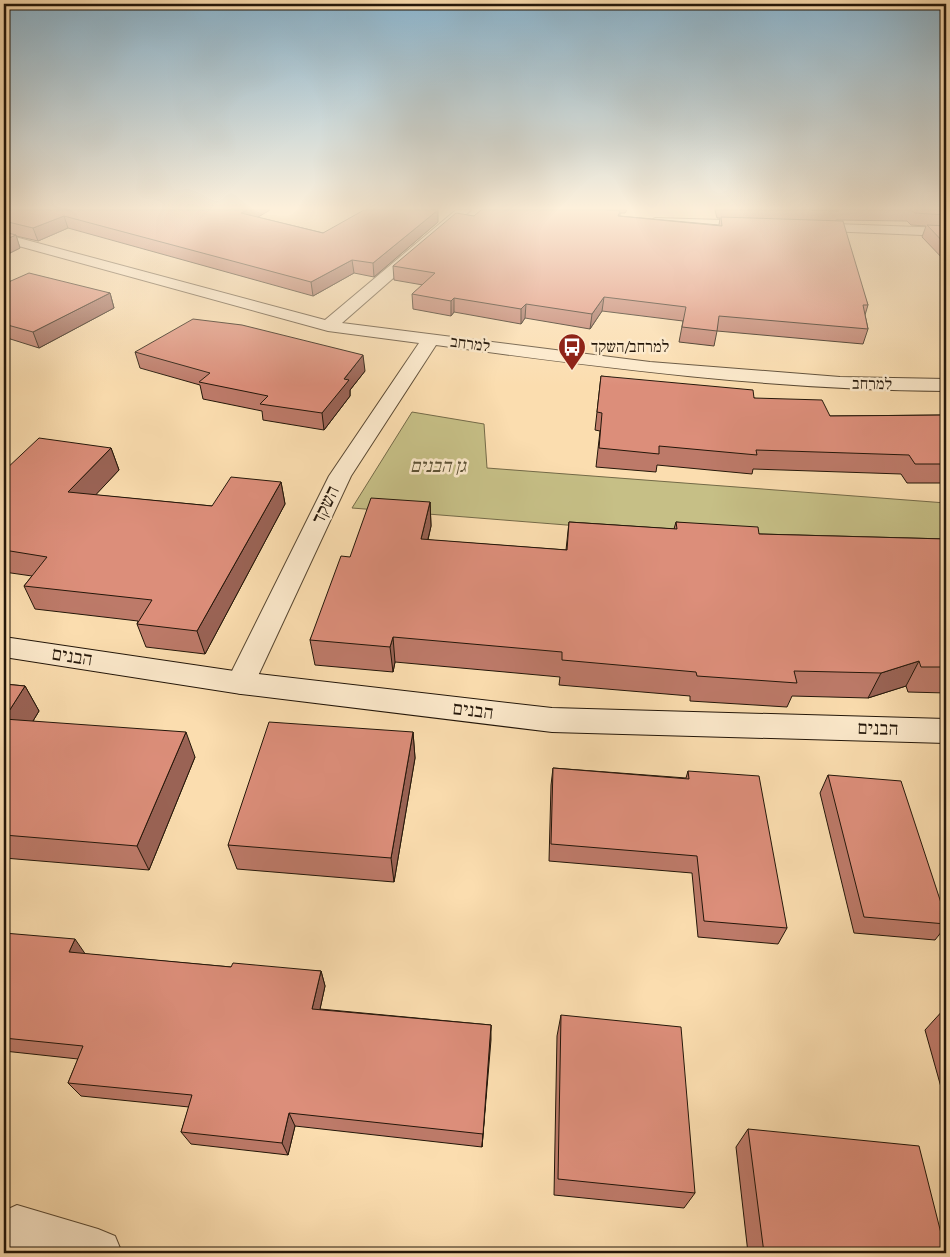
<svg xmlns="http://www.w3.org/2000/svg" width="950" height="1257" font-family="'IM FELL DW Pica','Frank Ruhl Libre',serif">
<style>
.green{fill:#c6bf86;stroke:#746a48}
.lines{fill:none;stroke-linecap:round;stroke-linejoin:round}
.street-casing{stroke:#594832;stroke-width:2}
.secondary-casing{stroke:#231609;stroke-width:2}
.street{fill:#fce9cb;fill-rule:evenodd}
.secondary{fill:#fce9cb;fill-rule:evenodd}
.wall{fill:#bd7a69;stroke:#231609}
.shaded-wall{fill:#9a6355;stroke:#231609}
.building{fill:#dc8e7a;stroke:#231609}
.labels{text-anchor:middle;dominant-baseline:central;stroke-width:5;stroke-linejoin:round;paint-order:stroke}
.far-street-label{font-size:16px;fill:#231609;stroke:#fce9cb}
.far-poi-label{font-size:16px;fill:#231609;stroke:#fce9cb;text-anchor:start}
.park-label{font-size:19px;font-style:italic;fill:#5c5135;stroke:#fce9cb}
.street-label{font-size:19px;fill:#231609;stroke:#fce9cb}
</style>
<rect width="100%" height="100%" fill="#fbddaf"/>
<filter id="stains"><feTurbulence type="fractalNoise" baseFrequency=".004" numOctaves="4"/><feColorMatrix values="0 0 0 0 .2 0 0 0 0 .09 0 0 0 0 .02 0 0 0 .5 -.17"/></filter>
<radialGradient id="worn" r=".72"><stop offset=".6" stop-color="#630" stop-opacity="0"/><stop offset="1" stop-color="#630" stop-opacity=".3"/></radialGradient>
<polygon class="green" points="412,412 484,424 487,468 946,503 946,548 869,549 352,508"/>
<g class="lines">
<g class="street-casing">
<g id="street">
<path d="M 456,210 L 471,210 L 342,323 L 650,362 L 840,377 L 946,379 L 946,391 C 775,390 605,368 436,345 L 351,476 L 251,691 L 241,694 L 231,691 L 226,683 L 329,476 L 419,343 L 328,331 L 4,242 L 4,234 L 325,320 Z"/>
<polygon points="655,218 757,221 764,225 757,229 650,225 648,222"/>
<polygon points="808,223 946,228 946,236 803,230 801,227 803,224"/>
<polygon points="17,1205 98,1229 115,1236 122,1253 4,1253 4,1211"/>
</g>
</g>
<g class="secondary-casing">
<polygon id="secondary" points="4,637 241,672 552,708 946,719 946,743 552,732 241,694 4,657"/>
</g>
<use href="#street" class="street"/>
<use href="#secondary" class="secondary"/>
</g>
<g class="wall">
<polygon points="4,210 270,210 257,217 323,233 438,222 374,277 354,273 313,296 68,228 38,241 16,236 20,248 4,256"/>
<polygon points="481,210 627,210 625,213 620,213 620,216 719,225 720,218 717,218 715,210 946,210 946,262 922,237 926,226 911,225 907,221 836,220 868,305 865,315 868,329 863,344 717,331 714,346 679,342 683,321 602,311 590,329 525,318 521,324 454,312 451,316 413,309 412,294 423,285 394,280 393,266 474,216"/>
<polygon points="4,284 110,293 114,308 39,348 4,337"/>
<polygon points="135,352 365,371 350,390 350,396 324,430 263,420 262,411 203,399 200,385 140,368"/>
<polygon points="601,376 754,398 830,416 946,415 946,483 907,483 901,474 753,469 752,474 657,465 656,472 596,467 600,431 595,430"/>
<polygon points="111,448 119,470 95,495 212,506 281,482 285,504 205,654 146,647 137,624 138,621 35,609 24,586 32,576 4,572 4,471"/>
<polygon points="430,502 431,526 428,540 566,550 569,522 674,529 676,522 759,534 946,539 946,693 908,692 906,686 868,698 792,696 787,707 690,701 690,696 559,685 560,677 395,662 393,672 315,665 310,640 350,557"/>
<polygon points="4,684 25,686 39,711 33,721 195,757 149,870 4,858"/>
<polygon points="413,732 415,758 394,882 237,869 228,845"/>
<polygon points="553,768 686,778 688,771 787,928 778,944 698,937 692,873 549,861 551,785"/>
<polygon points="828,775 946,918 946,926 935,940 854,933 820,793"/>
<polygon points="4,933 85,954 231,967 321,971 325,986 320,1009 491,1025 482,1147 295,1126 288,1155 191,1144 181,1132 189,1107 81,1096 68,1083 78,1059 4,1051"/>
<polygon points="945,1008 946,1009 946,1105 925,1030"/>
<polygon points="561,1015 695,1193 684,1208 554,1195 557,1036"/>
<polygon points="748,1129 946,1253 748,1253 736,1147"/>
</g>
<g class="shaded-wall">
<polygon points="247,210 270,210 243,226 241,213"/>
<polygon points="438,210 438,222 374,277 373,263"/>
<polygon points="64,216 68,228 38,241 33,228"/>
<polygon points="16,235 20,248 4,256 4,240"/>
<polygon points="352,260 354,273 313,296 311,282"/>
<polygon points="110,293 114,308 39,348 33,332"/>
<polygon points="604,297 602,311 590,329 592,314"/>
<polygon points="454,298 454,312 451,316 451,301"/>
<polygon points="526,304 525,318 521,324 521,309"/>
<polygon points="363,355 365,371 350,390 350,396 324,430 322,413 344,379"/>
<polygon points="111,448 119,470 77,515 68,492"/>
<polygon points="281,482 285,504 205,654 197,631"/>
<polygon points="430,502 431,526 422,564 421,539"/>
<polygon points="393,637 395,662 393,672 390,647"/>
<polygon points="919,661 906,686 868,698 881,673"/>
<polygon points="25,686 39,711 19,744 4,719"/>
<polygon points="186,732 195,757 149,870 137,846"/>
<polygon points="413,732 415,758 394,882 391,858"/>
<polygon points="75,939 86,955 69,952"/>
<polygon points="321,971 325,986 317,1023 312,1009"/>
<polygon points="491,1025 491,1040 482,1147 483,1134"/>
<polygon points="289,1113 295,1126 288,1155 282,1143"/>
</g>
<g class="building">
<polygon points="4,210 247,210 241,213 323,233 364,210 438,210 373,263 352,260 311,282 64,216 33,228 4,221"/>
<polygon points="481,210 605,210 620,211 618,216 722,226 721,217 843,221 868,305 863,305 868,329 719,316 717,331 682,327 686,307 604,297 592,314 526,304 521,309 454,298 451,301 412,294 435,273 393,266 456,213 474,216"/>
<polygon points="811,210 838,210 839,211"/>
<polygon points="911,210 946,210 946,215 915,213"/>
<polygon points="927,225 946,226 946,245"/>
<polygon points="4,232 16,235 4,240"/>
<polygon points="29,273 110,293 33,332 4,324 4,284"/>
<polygon points="193,319 242,325 363,355 344,379 349,380 322,413 260,404 268,396 199,382 210,373 135,352"/>
<polygon points="601,376 753,390 754,398 822,400 830,416 946,415 946,464 915,464 909,455 756,450 757,455 659,446 659,454 599,448 602,413 597,412"/>
<polygon points="39,438 111,448 68,492 212,506 231,477 281,482 197,631 137,624 152,600 24,586 47,557 4,550 4,489 8,484 4,479 4,471"/>
<polygon points="371,498 430,502 421,539 567,550 569,522 677,529 676,522 758,527 759,534 946,539 946,667 921,667 919,661 881,673 794,671 797,683 697,676 696,672 562,660 562,652 393,637 390,647 310,640 341,556 350,557"/>
<polygon points="4,684 25,686 4,719 186,732 137,846 4,835"/>
<polygon points="269,722 413,732 391,858 228,845"/>
<polygon points="553,768 689,779 688,771 759,776 787,928 704,921 697,856 551,844"/>
<polygon points="828,775 901,781 946,918 946,924 864,917"/>
<polygon points="4,933 75,939 69,952 231,967 233,963 321,971 312,1009 491,1025 483,1134 289,1113 282,1143 181,1132 192,1095 68,1083 83,1046 4,1038"/>
<polygon points="561,1015 681,1027 695,1193 558,1179"/>
<polygon points="748,1129 919,1146 946,1253 764,1253"/>
</g>
<linearGradient id="sky" x2="0" y2="1"><stop stop-color="#8bb7d2"/><stop offset="0.54" stop-color="#fdf0db"/><stop offset="1" stop-color="#fdf0db" stop-opacity="0"/></linearGradient>
<rect width="950" height="386" fill="url(#sky)"/>
<defs>
<g id="bus-pin" transform="scale(1.4375)"><path d="M0 17L-7.5 6A9.5 9.5 0 1 1 7.5 6Z" fill="#8f2418" stroke="#fce9cb"/><path d="M-5-6H5V4H4V6H2V4H-2V6H-4V4H-5ZM-3.5-4V0h7V-4ZM-3.5 1.2v1.5H-2V1.2ZM2 1.2v1.5H3.5V1.2Z" fill="#fff"/></g>
</defs>
<g fill-rule="evenodd">
<use href="#bus-pin" x="572" y="347"/>
</g>
<g class="labels">
<g class="far-street-label">
<text transform="translate(470 344) rotate(7)">למרחב</text>
<text transform="translate(872 384) rotate(1)">למרחב</text>
</g>
<g class="far-poi-label">
<text x="591" y="347">למרחב/השקד</text>
</g>
<g class="park-label">
<text x="438" y="466">גן הבנים</text>
</g>
<g class="street-label">
<text transform="translate(326 505) rotate(-65)">השקד</text>
<text transform="translate(72 657) rotate(9)">הבנים</text>
<text transform="translate(473 711) rotate(7)">הבנים</text>
<text transform="translate(878 729) rotate(2)">הבנים</text>
</g>
</g>
<rect width="950" height="1257" fill="none" stroke="#fbddaf" stroke-width="20"/>
<rect x="5" y="5" width="940" height="1247" fill="none" stroke="#231609" stroke-width="2.5"/>
<rect x="10" y="10" width="930" height="1237" fill="none" stroke="#231609"/>
<rect width="100%" height="100%" filter="url(#stains)"/>
<rect width="100%" height="100%" fill="url(#worn)"/>
</svg>
